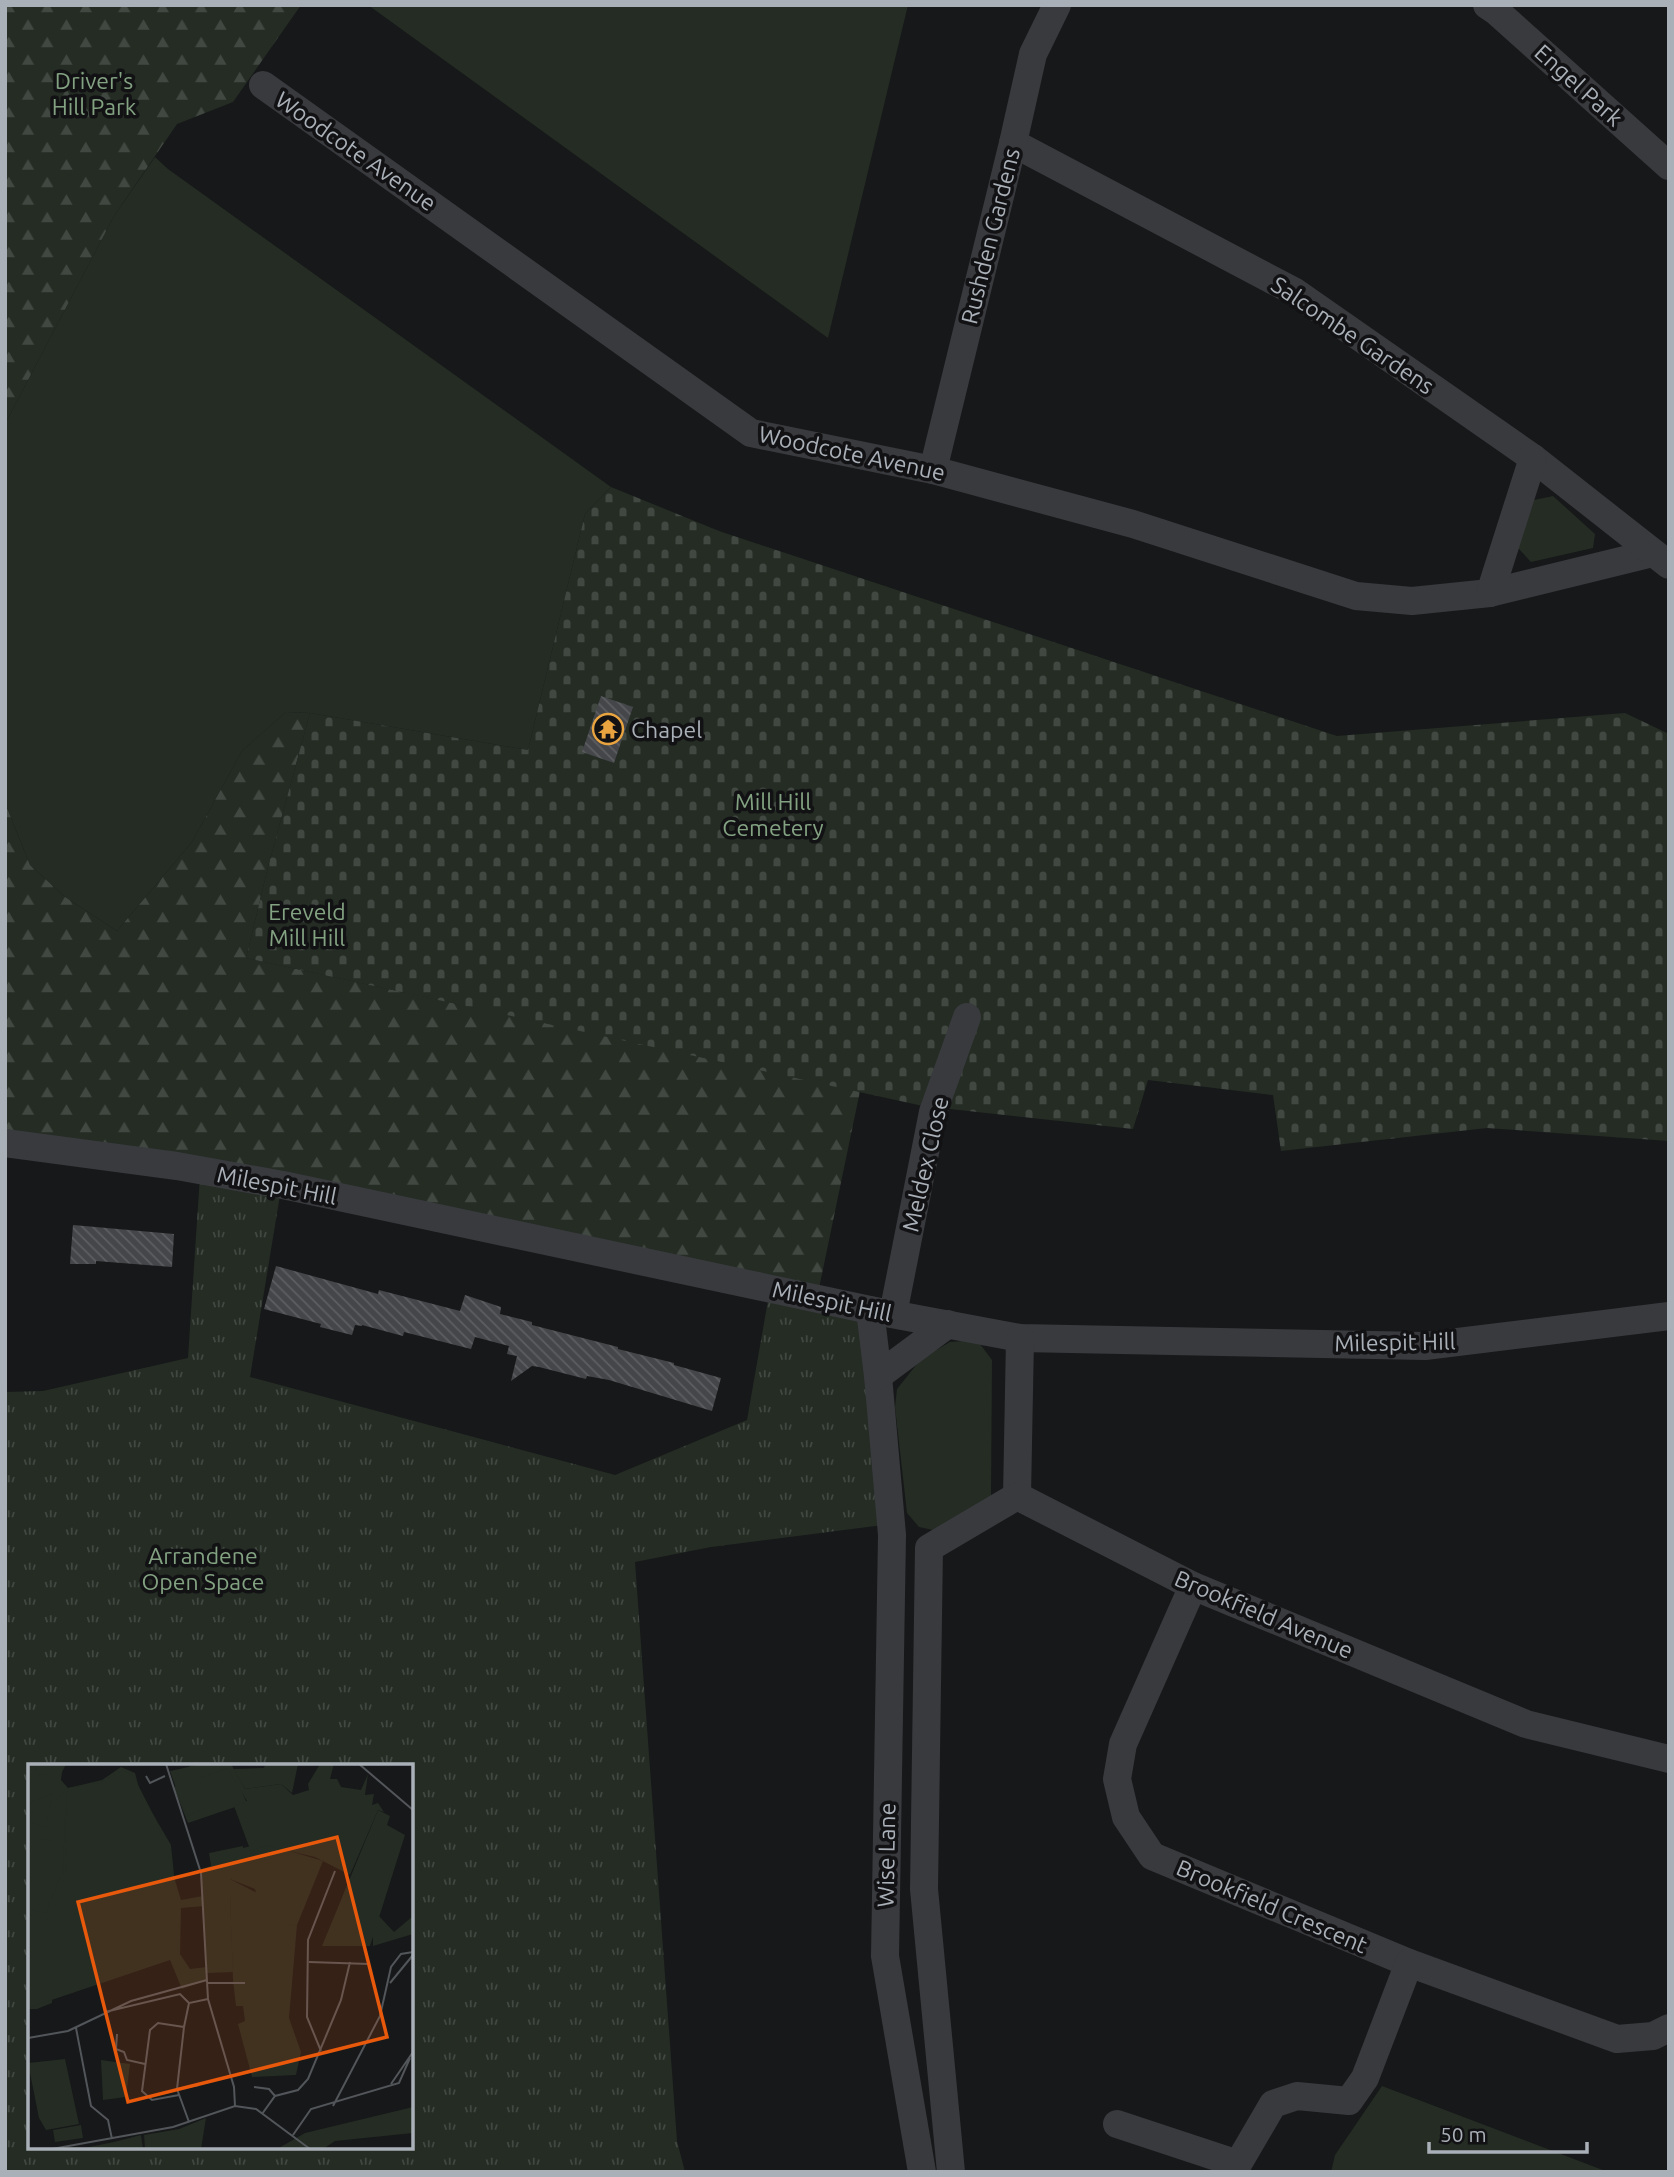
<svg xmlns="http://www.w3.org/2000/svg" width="1674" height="2177" font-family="Ubuntu,sans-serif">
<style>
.green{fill:#242c24}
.forest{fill:url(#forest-firs)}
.cemetery{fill:url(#cemetery-stones)}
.park{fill:url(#park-tufts);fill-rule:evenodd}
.building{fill:url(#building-back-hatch)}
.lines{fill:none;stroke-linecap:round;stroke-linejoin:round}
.minor{stroke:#393a3e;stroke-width:28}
.labels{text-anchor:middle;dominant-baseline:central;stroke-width:7;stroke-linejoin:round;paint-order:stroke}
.park-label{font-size:23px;fill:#83a282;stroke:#121214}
.street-label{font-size:23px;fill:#aab0b8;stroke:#121214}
.poi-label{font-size:23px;fill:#aab0b8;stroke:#121214;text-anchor:start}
.inset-road{fill:none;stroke:#525559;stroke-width:2}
.view{fill:#e8590c;fill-opacity:0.15;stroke:#e8590c;stroke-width:3.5}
.inset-edge{fill:none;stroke:#aab0b8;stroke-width:3.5}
</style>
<defs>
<pattern id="forest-firs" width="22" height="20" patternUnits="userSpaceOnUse" patternTransform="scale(1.75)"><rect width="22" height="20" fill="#242c24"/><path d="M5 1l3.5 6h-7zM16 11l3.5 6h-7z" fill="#414842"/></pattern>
<pattern id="cemetery-stones" width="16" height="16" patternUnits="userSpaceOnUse" patternTransform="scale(1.75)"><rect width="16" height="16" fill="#242c24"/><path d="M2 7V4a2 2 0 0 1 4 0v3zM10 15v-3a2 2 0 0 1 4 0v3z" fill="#414842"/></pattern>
<pattern id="park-tufts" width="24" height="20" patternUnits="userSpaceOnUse" patternTransform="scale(1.75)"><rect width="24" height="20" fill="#242c24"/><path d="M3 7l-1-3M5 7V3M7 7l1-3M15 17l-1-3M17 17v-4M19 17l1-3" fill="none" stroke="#414842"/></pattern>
<pattern id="building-back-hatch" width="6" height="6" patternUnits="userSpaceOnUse" patternTransform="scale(1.75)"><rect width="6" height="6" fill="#444649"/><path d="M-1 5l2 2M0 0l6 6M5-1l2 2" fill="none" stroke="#5c5e61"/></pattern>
</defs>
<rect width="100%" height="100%" fill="#171819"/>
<g class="green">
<polygon points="368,5 908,5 828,338"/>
<polygon points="155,157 168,169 611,487 585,514 528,750 310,713 286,712 242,751 192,842 117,931 65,897 30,865 5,803 5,424 114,216"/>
<polygon points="1553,496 1595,534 1593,548 1531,562 1518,548 1534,500"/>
<polygon points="977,1340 992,1360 991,1497 933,1530 919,1527 907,1513 895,1407 897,1389 921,1359 950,1342"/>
<polygon points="1382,2086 1608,2172 1331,2172 1335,2155"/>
</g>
<g class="forest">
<polygon points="5,5 301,5 233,102 177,124 114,216 5,424"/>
<polygon points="286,712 310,713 268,867 246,958 860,1091 817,1298 5,1143 5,803 30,865 65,897 117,931 192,842 242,751"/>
</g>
<polygon class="cemetery" points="611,487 719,531 1337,736 1625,713 1669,734 1669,1141 1487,1128 1281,1151 1273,1095 1148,1080 1133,1129 923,1106 246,958 268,867 310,713 528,750 585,514"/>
<path class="park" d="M 200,1176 L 281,1189 L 250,1377 L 615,1475 L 747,1420 L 770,1289 L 869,1309 L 891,1524 L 711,1547 L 635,1562 L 677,2141 L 685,2172 L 5,2172 L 5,1392 L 43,1391 L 188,1358 ZM 30,1766 L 411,1766 L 411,2147 L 30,2147 Z"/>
<g class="building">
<polygon points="601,696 633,707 614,763 582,752"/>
<polygon points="73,1225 174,1234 172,1267 96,1261 96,1264 70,1264"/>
<polygon points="276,1266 378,1294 379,1290 460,1311 465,1295 501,1307 500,1314 532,1322 532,1325 618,1347 618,1349 674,1363 674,1365 721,1378 712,1411 609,1380 587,1376 586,1379 539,1367 532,1366 511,1381 517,1356 507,1354 509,1346 475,1337 471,1349 404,1332 403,1336 362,1325 362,1326 355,1325 352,1335 320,1327 321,1324 264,1309"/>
</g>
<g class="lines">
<g class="minor">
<polyline points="1487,5 1496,11 1669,166"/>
<polyline points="263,85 751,433 933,470 1133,524 1356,596 1412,601 1490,593 1653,553"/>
<polyline points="1013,143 1295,292 1533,458 1669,565"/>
<polyline points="933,470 1013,143 1033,54 1057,5"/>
<polyline points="1490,593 1533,458"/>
<polyline points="5,1143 177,1166 283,1185 870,1310 1020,1338 1425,1346 1669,1316"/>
<polyline points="870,1310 878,1376 892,1535 885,1956 922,2172"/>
<polyline points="893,1314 933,1112 967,1017"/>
<polyline points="1020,1338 1017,1496 1193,1586 1526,1724 1669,1759"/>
<polyline points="878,1376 948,1324"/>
<polyline points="1193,1586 1123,1744 1117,1779 1126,1817 1152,1856 1409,1963 1617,2039 1653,2036 1669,2028"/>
<polyline points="1117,2124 1238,2164 1273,2104 1297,2096 1349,2101 1365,2078 1409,1963"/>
<polyline points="951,2172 924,1889 929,1548 1017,1496"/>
</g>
</g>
<defs>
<g id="temple-ring" transform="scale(1.575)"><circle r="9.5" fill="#121214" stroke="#e9a440" stroke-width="1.5"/><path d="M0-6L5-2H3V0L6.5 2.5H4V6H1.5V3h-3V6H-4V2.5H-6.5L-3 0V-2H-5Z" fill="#e9a440"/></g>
</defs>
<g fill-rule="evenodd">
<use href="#temple-ring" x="608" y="729"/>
</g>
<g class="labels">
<g class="park-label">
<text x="94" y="80">Driver's<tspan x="94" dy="26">Hill Park</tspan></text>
<text x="773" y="801">Mill Hill<tspan x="773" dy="26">Cemetery</tspan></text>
<text x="307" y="911">Ereveld<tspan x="307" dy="26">Mill Hill</tspan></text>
<text x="203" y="1555">Arrandene<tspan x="203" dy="26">Open Space</tspan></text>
</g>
<g class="street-label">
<text transform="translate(1579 85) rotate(42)">Engel Park</text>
<text transform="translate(356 151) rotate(35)">Woodcote Avenue</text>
<text transform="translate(990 236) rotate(-76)">Rushden Gardens</text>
<text transform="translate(1353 335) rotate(34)">Salcombe Gardens</text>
<text transform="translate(852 453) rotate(12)">Woodcote Avenue</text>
<text transform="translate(925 1164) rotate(-77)">Meldex Close</text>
<text transform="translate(277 1185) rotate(11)">Milespit Hill</text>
<text transform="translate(832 1301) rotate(12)">Milespit Hill</text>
<text transform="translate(1395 1342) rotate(-1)">Milespit Hill</text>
<text transform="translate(1264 1614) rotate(23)">Brookfield Avenue</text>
<text transform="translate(886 1855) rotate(-89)">Wise Lane</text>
<text transform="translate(1272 1906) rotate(23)">Brookfield Crescent</text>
</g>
<g class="poi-label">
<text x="631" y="729">Chapel</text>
</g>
</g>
<g transform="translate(28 1764)">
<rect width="385" height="385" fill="#171819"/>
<path d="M 0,0 L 38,0 L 27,23 L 40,25 L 37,111 L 22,156 L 0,149 ZM 201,0 L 219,39 L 160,59 L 146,24 L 162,2 ZM 237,0 L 270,0 L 264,29 L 253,20 L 217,25 L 205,5 L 236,4 ZM 350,46 L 362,52 L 359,61 L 377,71 L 342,182 L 294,182 ZM 235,79 L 295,97 L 269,161 L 236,159 L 227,125 L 202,115 L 215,84 ZM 37,295 L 51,360 L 18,366 L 11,354 L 0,299 ZM 73,296 L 102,300 L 98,333 L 75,336 ZM 53,361 L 55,374 L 27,378 L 25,366 Z" fill="#242c24"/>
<path d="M 0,0 L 7,0 L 9,11 L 24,10 L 25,0 L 35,0 L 33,16 L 40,24 L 74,16 L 93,3 L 107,9 L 112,28 L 143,81 L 147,121 L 145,130 L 24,229 L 24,239 L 9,245 L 0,245 L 0,145 L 18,149 L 35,106 L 38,27 L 29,35 L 22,77 L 0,70 L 0,47 L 5,48 L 1,58 L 17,63 L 25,29 L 0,40 ZM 174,0 L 203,0 L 217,25 L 253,20 L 265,31 L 281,26 L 280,20 L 292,0 L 306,0 L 302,15 L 309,15 L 313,23 L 333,26 L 340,10 L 337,31 L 346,30 L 344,41 L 350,39 L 356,48 L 350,46 L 322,111 L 287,93 L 236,81 L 223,88 L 206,42 L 219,37 L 199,4 L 173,14 L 178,44 L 158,52 L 142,7 ZM 215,82 L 215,97 L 202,115 L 233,131 L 202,131 L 205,208 L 179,209 L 173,105 L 183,102 L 181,89 ZM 350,151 L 366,168 L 385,152 L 385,170 L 345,182 L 345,156 ZM 385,343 L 385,369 L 307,377 L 295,385 L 249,385 L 277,369 Z" fill="#242c24"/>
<path d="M 202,131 L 233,131 L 236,158 L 269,161 L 261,254 L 273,288 L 268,311 L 224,313 L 210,260 L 217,257 L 215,242 L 208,242 L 205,216 Z" fill="#242c24"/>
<path d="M 94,6 L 105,11 L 129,58 L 153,136 L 175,132 L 176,142 L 153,144 L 152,190 L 162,205 L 179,203 L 179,216 L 154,225 L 142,196 L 0,244 L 0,150 L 22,156 L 37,111 L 40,24 L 72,19 ZM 178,354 L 173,385 L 117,385 L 116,371 L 151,365 ZM 113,371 L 115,385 L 51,385 L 86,378 Z" fill="#242c24"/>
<path class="inset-road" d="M 138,0 L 173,109 L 180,235 L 206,323 L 207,342M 331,0 L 385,46M 118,12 L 122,19 L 137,12M 281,198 L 341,200M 179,219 L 217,219M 362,219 L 385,191M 77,248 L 152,230 L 161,239M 48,264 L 63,342 L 80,356 L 84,375M 89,270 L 88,285 L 96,288 L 99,296 L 117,300M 0,274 L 40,267 L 103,237 L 179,216M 293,287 L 279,253 L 280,176 L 307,107M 363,320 L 385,288M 226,323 L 241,325 L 247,332M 149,325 L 171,321M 151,331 L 124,336 L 114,327 L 122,266 L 130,259 L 156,263M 305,342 L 352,252 L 363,203 L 373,190 L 385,188M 234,350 L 247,332 L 270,326 L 280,315 L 313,236 L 322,198M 161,358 L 149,325 L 156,263 L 161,239 L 180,235M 265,371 L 283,345 L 371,319 L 382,294M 24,385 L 145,363 L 207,342 L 228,345 L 282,385"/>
<path class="view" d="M 309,73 L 359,273 L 100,338 L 50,138 Z"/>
<rect width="385" height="385" class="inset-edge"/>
</g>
<rect width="1674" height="2177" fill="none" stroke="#aab0b8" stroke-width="14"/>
<path d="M1429 2142v10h158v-10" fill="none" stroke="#aab0b8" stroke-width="3.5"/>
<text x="1440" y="2142" font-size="21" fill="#aab0b8" stroke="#121214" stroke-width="5" paint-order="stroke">50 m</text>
</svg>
